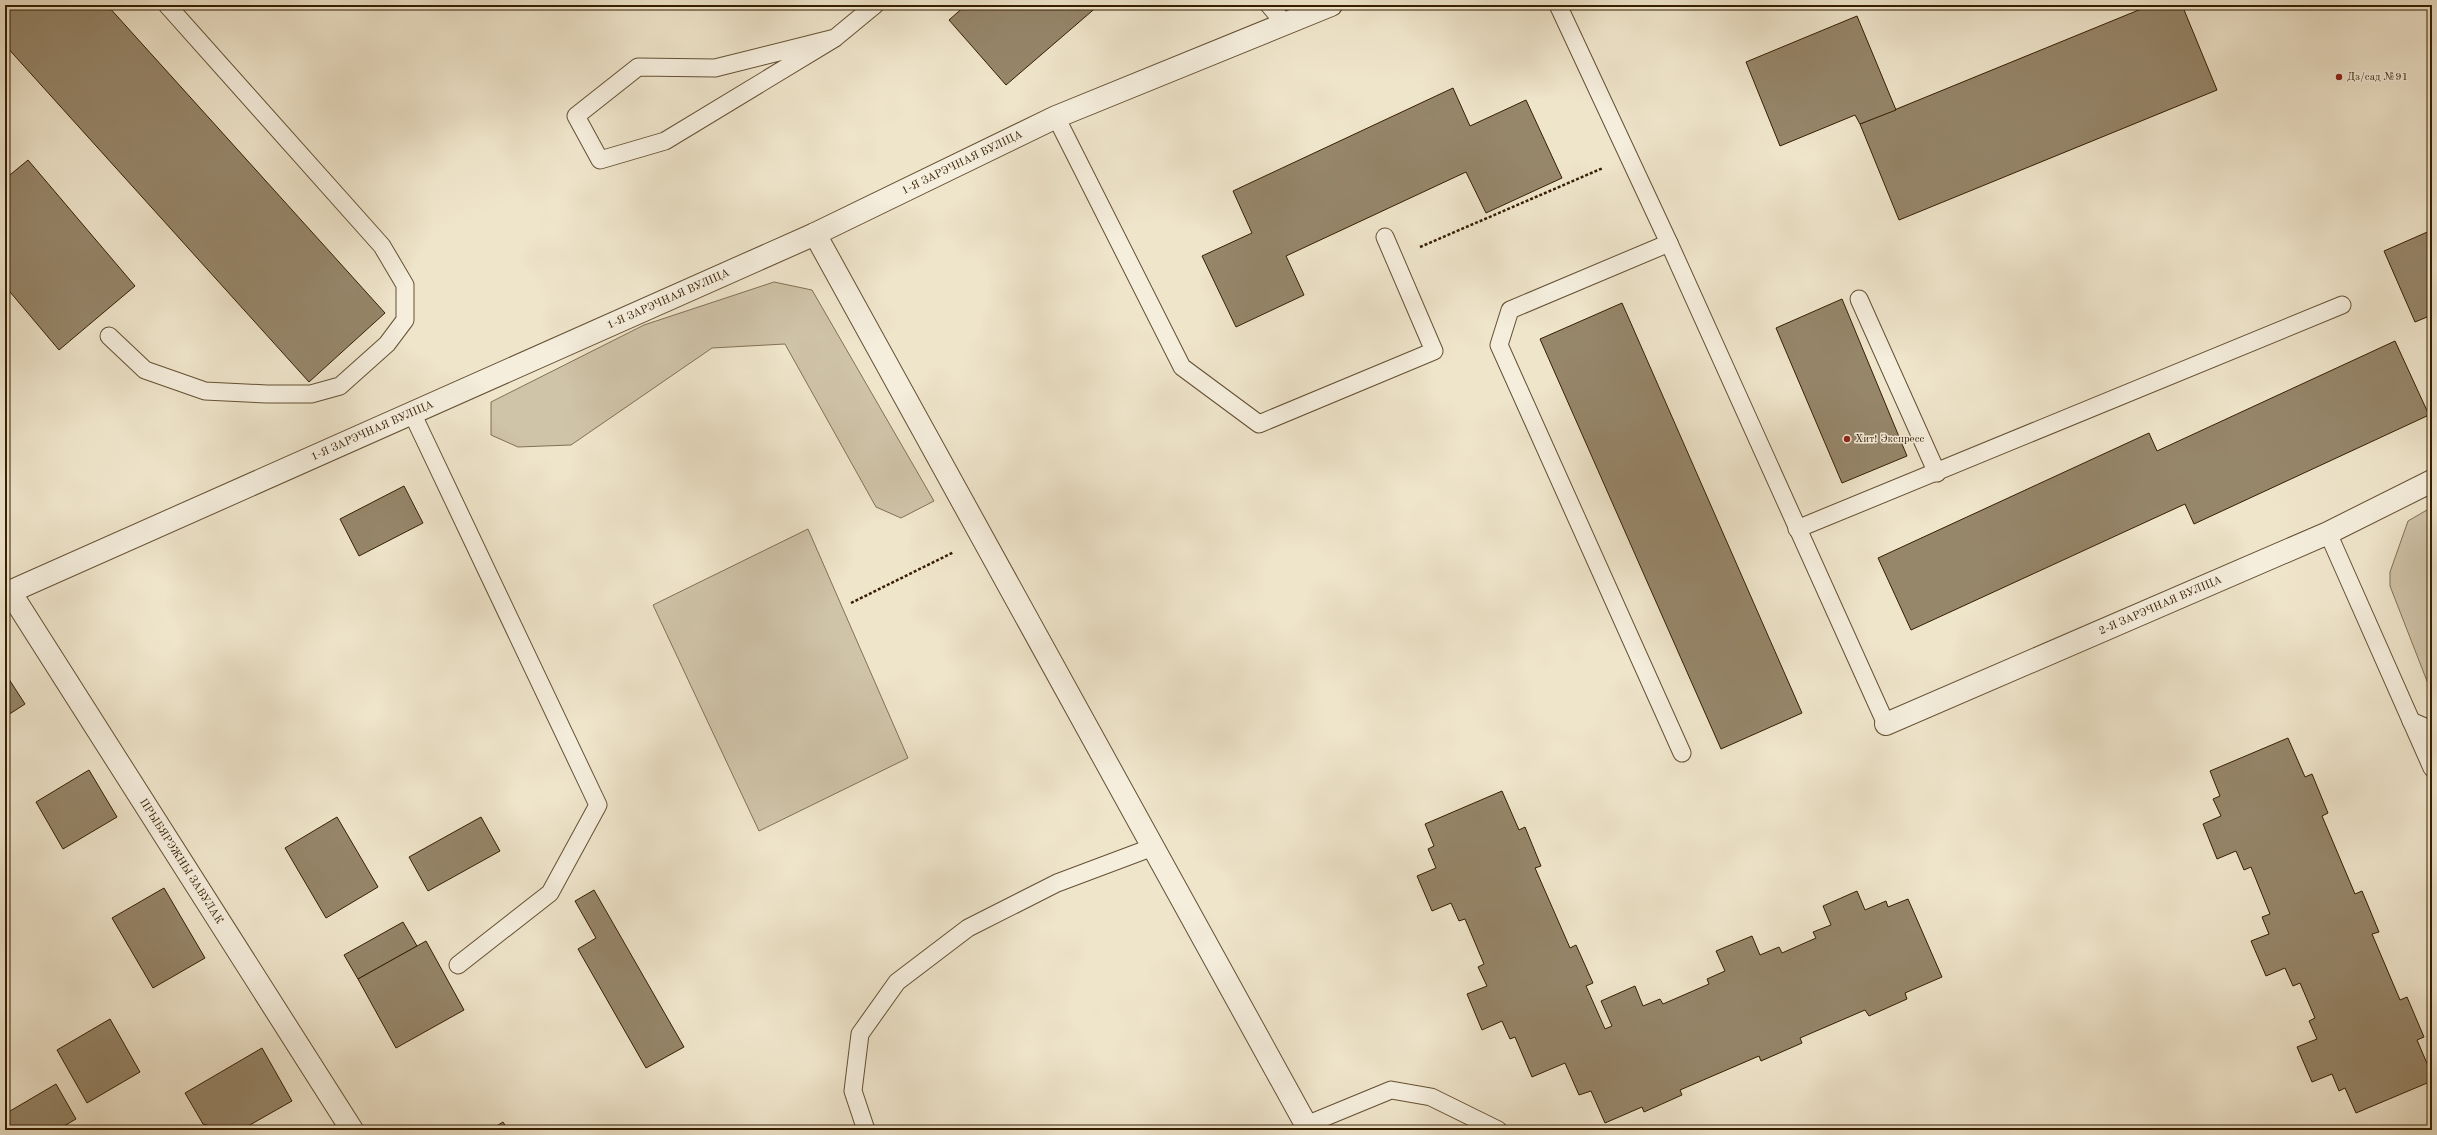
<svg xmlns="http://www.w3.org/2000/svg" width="2437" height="1135" font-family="'Old Standard TT',serif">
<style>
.green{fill:#cfc3a8;stroke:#827154}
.building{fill:#96866a;stroke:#351f00}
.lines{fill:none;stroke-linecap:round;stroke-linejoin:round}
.service-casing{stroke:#645033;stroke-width:19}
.minor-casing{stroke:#645033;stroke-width:24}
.path{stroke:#351f00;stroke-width:2.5;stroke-dasharray:3 2;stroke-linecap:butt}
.service{stroke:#f5eedd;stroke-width:17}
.minor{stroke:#f5eedd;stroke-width:22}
.poi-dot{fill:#8f2418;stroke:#f5eedd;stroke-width:1.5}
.labels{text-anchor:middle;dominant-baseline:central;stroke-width:3;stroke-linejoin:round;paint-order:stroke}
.poi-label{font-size:11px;fill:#351f00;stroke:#f5eedd;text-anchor:start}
.street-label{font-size:11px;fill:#351f00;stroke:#f5eedd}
</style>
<rect width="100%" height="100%" fill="#efe5cb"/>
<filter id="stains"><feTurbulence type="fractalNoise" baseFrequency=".005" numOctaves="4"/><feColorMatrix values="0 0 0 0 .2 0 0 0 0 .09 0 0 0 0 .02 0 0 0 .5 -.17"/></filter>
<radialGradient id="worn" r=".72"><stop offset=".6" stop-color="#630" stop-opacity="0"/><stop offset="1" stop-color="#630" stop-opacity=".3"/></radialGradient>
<g class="green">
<polygon points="774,282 812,290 934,501 901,518 876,507 785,344 712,348 571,445 518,447 491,435 491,402 644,325"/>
<polygon points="2432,507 2432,694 2390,586 2390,572 2408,521"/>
<polygon points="808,529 908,758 759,831 653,605"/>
</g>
<g class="building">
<polygon points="5,5 107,5 385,313 309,382 5,45"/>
<polygon points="966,5 1099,5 1006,85 949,20"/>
<polygon points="2151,5 2182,5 2217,90 1899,220 1860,124"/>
<polygon points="1857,16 1896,110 1860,124 1855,115 1780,146 1746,62"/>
<polygon points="1453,88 1470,126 1526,100 1562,178 1486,213 1466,172 1286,256 1304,295 1236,327 1202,256 1252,233 1233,191"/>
<polygon points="28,160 135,286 59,350 5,286 5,179"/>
<polygon points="2432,230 2432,315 2415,322 2384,251"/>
<polygon points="1842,299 1907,456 1842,483 1776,328"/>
<polygon points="1622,303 1802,713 1721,749 1540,339"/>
<polygon points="2395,341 2429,415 2194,524 2185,504 1911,630 1878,558 2149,433 2157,451"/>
<polygon points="404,486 423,523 359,556 340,519"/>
<polygon points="5,673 25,704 5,717"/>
<polygon points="2288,738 2305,777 2312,774 2328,813 2322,816 2355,894 2362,891 2379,932 2372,934 2400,1000 2407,997 2424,1037 2417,1040 2432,1075 2432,1081 2356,1113 2345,1088 2339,1091 2332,1074 2312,1082 2297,1047 2317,1039 2309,1021 2315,1018 2300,983 2293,986 2285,968 2266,976 2251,941 2269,934 2262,917 2270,914 2251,867 2244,870 2236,851 2217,859 2203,824 2221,816 2213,799 2220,796 2210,771"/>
<polygon points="89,770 117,817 63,849 36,802"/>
<polygon points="1502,791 1519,830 1525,827 1541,866 1535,868 1570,948 1576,945 1593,983 1586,986 1605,1029 1612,1026 1601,1001 1635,986 1643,1006 1660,999 1663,1004 1709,984 1707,979 1725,971 1716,951 1752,936 1760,955 1779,947 1782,953 1816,938 1813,932 1831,925 1823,906 1857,891 1865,910 1886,901 1888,907 1908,899 1942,977 1905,993 1907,999 1869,1016 1865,1010 1800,1038 1802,1043 1761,1061 1759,1056 1680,1090 1682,1095 1644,1112 1642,1107 1605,1123 1591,1091 1579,1095 1565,1063 1532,1077 1515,1037 1510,1039 1502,1021 1482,1030 1467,994 1487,986 1478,967 1484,964 1465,919 1459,921 1451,903 1432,911 1417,876 1436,868 1428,849 1434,846 1425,824"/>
<polygon points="337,817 378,887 326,918 285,848"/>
<polygon points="481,817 500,851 428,891 409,857"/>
<polygon points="164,888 205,958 153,988 112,918"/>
<polygon points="594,890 684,1047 646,1068 578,949 596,938 575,901"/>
<polygon points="403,922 417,946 358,979 344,955"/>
<polygon points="426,941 464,1010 396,1048 358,979"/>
<polygon points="110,1019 140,1072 87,1103 57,1050"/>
<polygon points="262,1048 292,1101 241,1130 228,1130 203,1124 185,1093"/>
<polygon points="56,1084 76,1119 57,1130 11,1130 5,1119 5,1114"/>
<polygon points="503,1122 508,1130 490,1130"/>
</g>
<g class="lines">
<g class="service-casing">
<g id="service">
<polyline points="1269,5 1285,24"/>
<polyline points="1558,5 1669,243 1886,724"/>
<polyline points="835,38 715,68 638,67 576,116 600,160 665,141 835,38 875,5"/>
<polyline points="1056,117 1182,367 1259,424 1434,351 1385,237"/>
<polyline points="1669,243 1510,310 1499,345 1682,753"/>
<polyline points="1859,299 1937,473"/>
<polyline points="109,336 145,370 205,391 267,394 311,394 340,386 387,344 405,320 405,285 382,246 167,5"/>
<polyline points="412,413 598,805 550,893 458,965"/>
<polyline points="1797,529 2342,305"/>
<polyline points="2328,533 2432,768"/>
<polyline points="2411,721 2432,730"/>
<polyline points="1306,1125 1391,1090 1431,1097 1498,1130"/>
<polyline points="866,1130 853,1091 860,1034 897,982 968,928 1057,883 1153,847"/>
</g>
</g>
<g class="minor-casing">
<g id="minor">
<polyline points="815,234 1309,1130"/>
<path id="s1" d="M 10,592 L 352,1130"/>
<path id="s2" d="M 5,594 L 815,234 L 1056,117 L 1331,5"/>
<path id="s3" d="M 1886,724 L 2328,533 L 2432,481"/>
</g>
</g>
<g class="path">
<polyline points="1420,247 1603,168"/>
<polyline points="851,603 954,552"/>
</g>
<use href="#service" class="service"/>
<use href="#minor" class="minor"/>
</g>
<g class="poi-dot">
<circle cx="2339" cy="77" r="4"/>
<circle cx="1847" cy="439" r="4"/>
</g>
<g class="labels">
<g class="poi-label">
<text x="2347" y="77">Дз/сад №91</text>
<text x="1855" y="439">Хит! Экспресс</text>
</g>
<g class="street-label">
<text stroke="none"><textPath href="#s2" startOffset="1050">1-Я ЗАРЭЧНАЯ ВУЛІЦА</textPath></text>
<text stroke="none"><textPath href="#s2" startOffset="726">1-Я ЗАРЭЧНАЯ ВУЛІЦА</textPath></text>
<text stroke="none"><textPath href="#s2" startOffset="402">1-Я ЗАРЭЧНАЯ ВУЛІЦА</textPath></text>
<text stroke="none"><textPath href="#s3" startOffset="299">2-Я ЗАРЭЧНАЯ ВУЛІЦА</textPath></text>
<text stroke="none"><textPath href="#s1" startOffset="319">ПРЫБЯРЭЖНЫ ЗАВУЛАК</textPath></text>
</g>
</g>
<rect width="2437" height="1135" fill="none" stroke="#efe5cb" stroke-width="20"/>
<rect x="6" y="6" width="2425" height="1123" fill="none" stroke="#351f00" stroke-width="2"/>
<rect x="10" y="10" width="2417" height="1115" fill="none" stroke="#351f00"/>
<rect width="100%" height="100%" filter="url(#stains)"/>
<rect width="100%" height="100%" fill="url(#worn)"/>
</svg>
